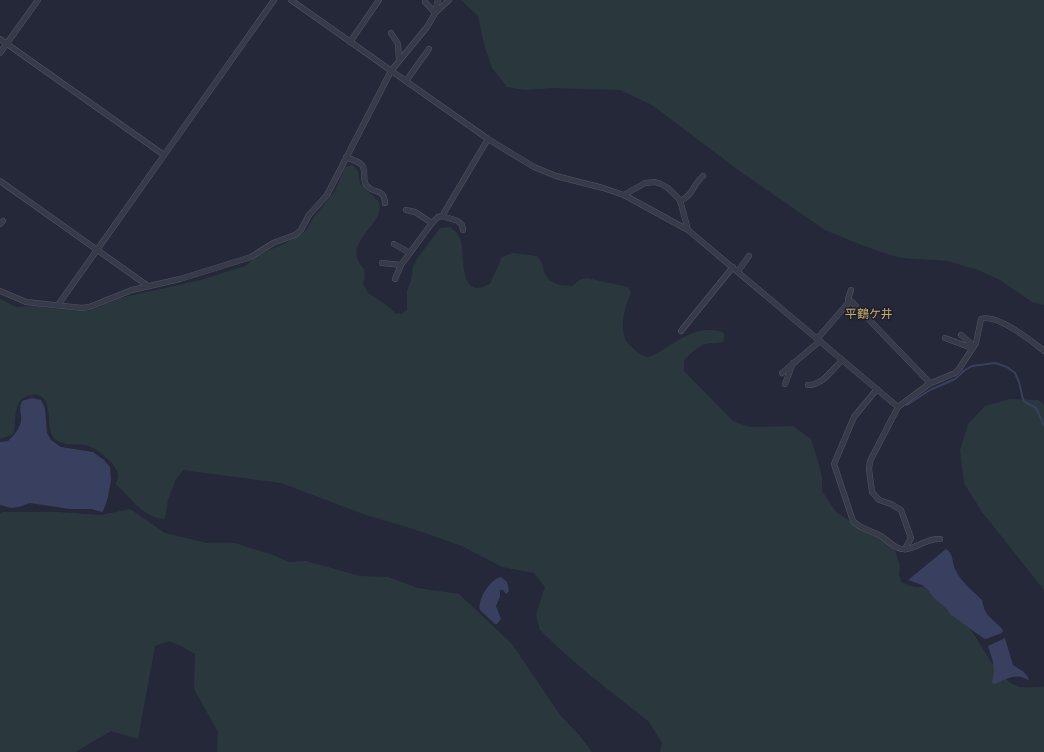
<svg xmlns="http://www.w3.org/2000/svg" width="1044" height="752" font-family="'Archivo Narrow','Noto Sans JP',sans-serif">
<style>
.green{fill:#2a383e}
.water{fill:#393f5e}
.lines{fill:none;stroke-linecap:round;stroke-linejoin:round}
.stream{stroke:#393f5e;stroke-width:2}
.street-casing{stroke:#535564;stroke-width:6}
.street{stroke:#373a49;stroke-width:5}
.labels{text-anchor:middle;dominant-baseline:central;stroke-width:3;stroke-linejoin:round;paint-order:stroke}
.quarter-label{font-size:12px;fill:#caac69;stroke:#1d1f2e}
</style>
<rect width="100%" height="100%" fill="#242838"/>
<g class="green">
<polygon points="461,0 1044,0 1044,305 1032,302 1000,280 978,270 948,261 903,258 887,254 859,244 825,230 741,172 652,105 620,90 553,88 525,90 507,87 492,68 484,44 478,16"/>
<path d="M 352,165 C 363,173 356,178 362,186 C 366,191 378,198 379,203 C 386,225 339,242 364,269 L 365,278 L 363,284 L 368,293 L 384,303 L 395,313 L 402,314 L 407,310 L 407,291 L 411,280 L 413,267 L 417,259 L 440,228 L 450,227 C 455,231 459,234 461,241 C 464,252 460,289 478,288 C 482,288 487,285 490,284 L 502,257 L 513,253 L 537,256 L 542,263 L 544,272 L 549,280 L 559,285 L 572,286 L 581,279 L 587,278 L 628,287 L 631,293 C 625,305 619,328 626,341 C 628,344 632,347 635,350 C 638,353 643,357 648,357 C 654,356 659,352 664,349 C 682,338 702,323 724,333 L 724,341 C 717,344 711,342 705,344 C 697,347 690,354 684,360 L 684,371 L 733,421 L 750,427 L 793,426 L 811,439 L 820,468 L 822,477 L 822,491 L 836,512 L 856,525 L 871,529 L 888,538 L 893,545 L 900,565 L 899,575 L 902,583 L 915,587 L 924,587 C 940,600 957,613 970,629 C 982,644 1000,686 1022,687 C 1029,688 1037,687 1044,687 L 1044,752 L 660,752 L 662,743 L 649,722 L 586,672 L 561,650 L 540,630 L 536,615 L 545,587 L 534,573 L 502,567 L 462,546 L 413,529 L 363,514 L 281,483 L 183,470 L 175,481 L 168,500 L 165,519 C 143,518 131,498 116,484 C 117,481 118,477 118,475 C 117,464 96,447 85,445 C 76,444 67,446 58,441 C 40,433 60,392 31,395 C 13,397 16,419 14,433 L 11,435 L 0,439 L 0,299 L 16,307 L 33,306 L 77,311 L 89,311 L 120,298 L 197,281 L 245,266 L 255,258 L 269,250 L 284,244 L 305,232 L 314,217 L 335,191 L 345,167 Z"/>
<polygon points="1010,399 1038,400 1044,404 1044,590 982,512 964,483 960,450 968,424 985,406"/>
<polygon points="130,509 165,533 207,543 235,543 273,555 289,562 306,561 360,576 388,577 418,588 459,594 512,644 560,715 580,736 592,752 217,752 218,732 194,689 195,654 181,646 169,641 155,646 138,739 111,731 75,752 0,752 0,514 3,512 58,512 101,515"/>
</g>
<g class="water">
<path d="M 32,398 L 41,400 L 45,408 L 47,433 L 51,440 L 61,447 L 93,452 L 104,460 L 110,467 L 111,480 L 108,497 L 104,509 L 102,512 L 91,509 L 70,509 L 30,503 L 19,507 L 11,508 L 0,505 L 0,442 L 8,441 C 14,435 19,430 21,421 C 22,413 18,410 22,401 Z"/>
<path d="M 946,549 C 955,555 951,563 956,571 C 962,583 973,591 982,600 C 985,618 992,617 1003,630 L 1002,633 L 986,639 L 983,638 L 950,614 L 947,609 L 934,598 L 927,589 L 922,585 L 908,580 Z"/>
<path d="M 501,577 L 507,582 L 509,591 L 506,594 L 503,590 L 500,590 L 500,597 L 496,606 L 501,619 L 497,624 L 495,624 L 480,610 C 477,600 490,579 501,577 Z"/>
<path d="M 1005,638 L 1013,665 L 1024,672 L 1029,679 L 1028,680 C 1014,672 1007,680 994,684 L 992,682 L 994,671 L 993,662 L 988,646 Z"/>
</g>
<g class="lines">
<polyline class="stream" points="907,405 930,390 955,379 965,370 972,366 995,363 1007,367 1015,373 1019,382 1023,399 1025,402 1036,408 1044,425"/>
<g class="street-casing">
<g id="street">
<path d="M 291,0 L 488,139 L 534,167 L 556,176 L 603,188 L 624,195 L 688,230 L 898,407 L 929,384 L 955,373 L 959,369 L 976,343 L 981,319 C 996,313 1032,341 1044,351"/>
<polyline points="425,2 435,13 449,0"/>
<polyline points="391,33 398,44 399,61"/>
<polyline points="0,39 164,155"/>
<polyline points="350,42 379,0"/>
<polyline points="0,53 38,0"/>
<polyline points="406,81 429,49"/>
<path d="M 346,157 C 350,159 357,161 361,164 C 367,169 362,179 366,185 C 374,195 384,187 385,203"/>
<polyline points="0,181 148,286"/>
<polyline points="624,195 645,183 655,182 661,184 668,188 680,200 688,230"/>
<path d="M 680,201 C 692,197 694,183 703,176"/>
<polyline points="406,210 415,212 432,223"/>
<polyline points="442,216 488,139"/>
<polyline points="0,224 3,221"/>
<polyline points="394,244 410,253"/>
<polyline points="382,263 401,265"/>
<polyline points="738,271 749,256"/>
<polyline points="395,279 401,265 432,223 438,217 442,216 458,221 462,225 463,230"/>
<polyline points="0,291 26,302 82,308 89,307 132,290 180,279 251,257 273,243 295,235 301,230 309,215 327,195 391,71 427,27 434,15 438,0"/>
<polyline points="849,302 848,299 851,290"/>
<polyline points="58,305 274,0"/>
<polyline points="681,331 733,267"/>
<polyline points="961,335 974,346"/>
<polyline points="945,338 972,348"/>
<polyline points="817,339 849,302 851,301 928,381 929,384"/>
<polyline points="782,373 820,341"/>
<polyline points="785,384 793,363"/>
<path d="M 808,385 C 823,385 832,370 842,360"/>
<path d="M 877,389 L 854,417 L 834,464 L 853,521 C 859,528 868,530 877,534 C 888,539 895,551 907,549 C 919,547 927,538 940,539"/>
<polyline points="898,407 870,461 869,469 872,492 879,500 891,504 901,510 911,538 905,549"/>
</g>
</g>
<use href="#street" class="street"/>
</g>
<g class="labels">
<g class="quarter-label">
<text x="869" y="314">平鶴ケ井</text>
</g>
</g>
</svg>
